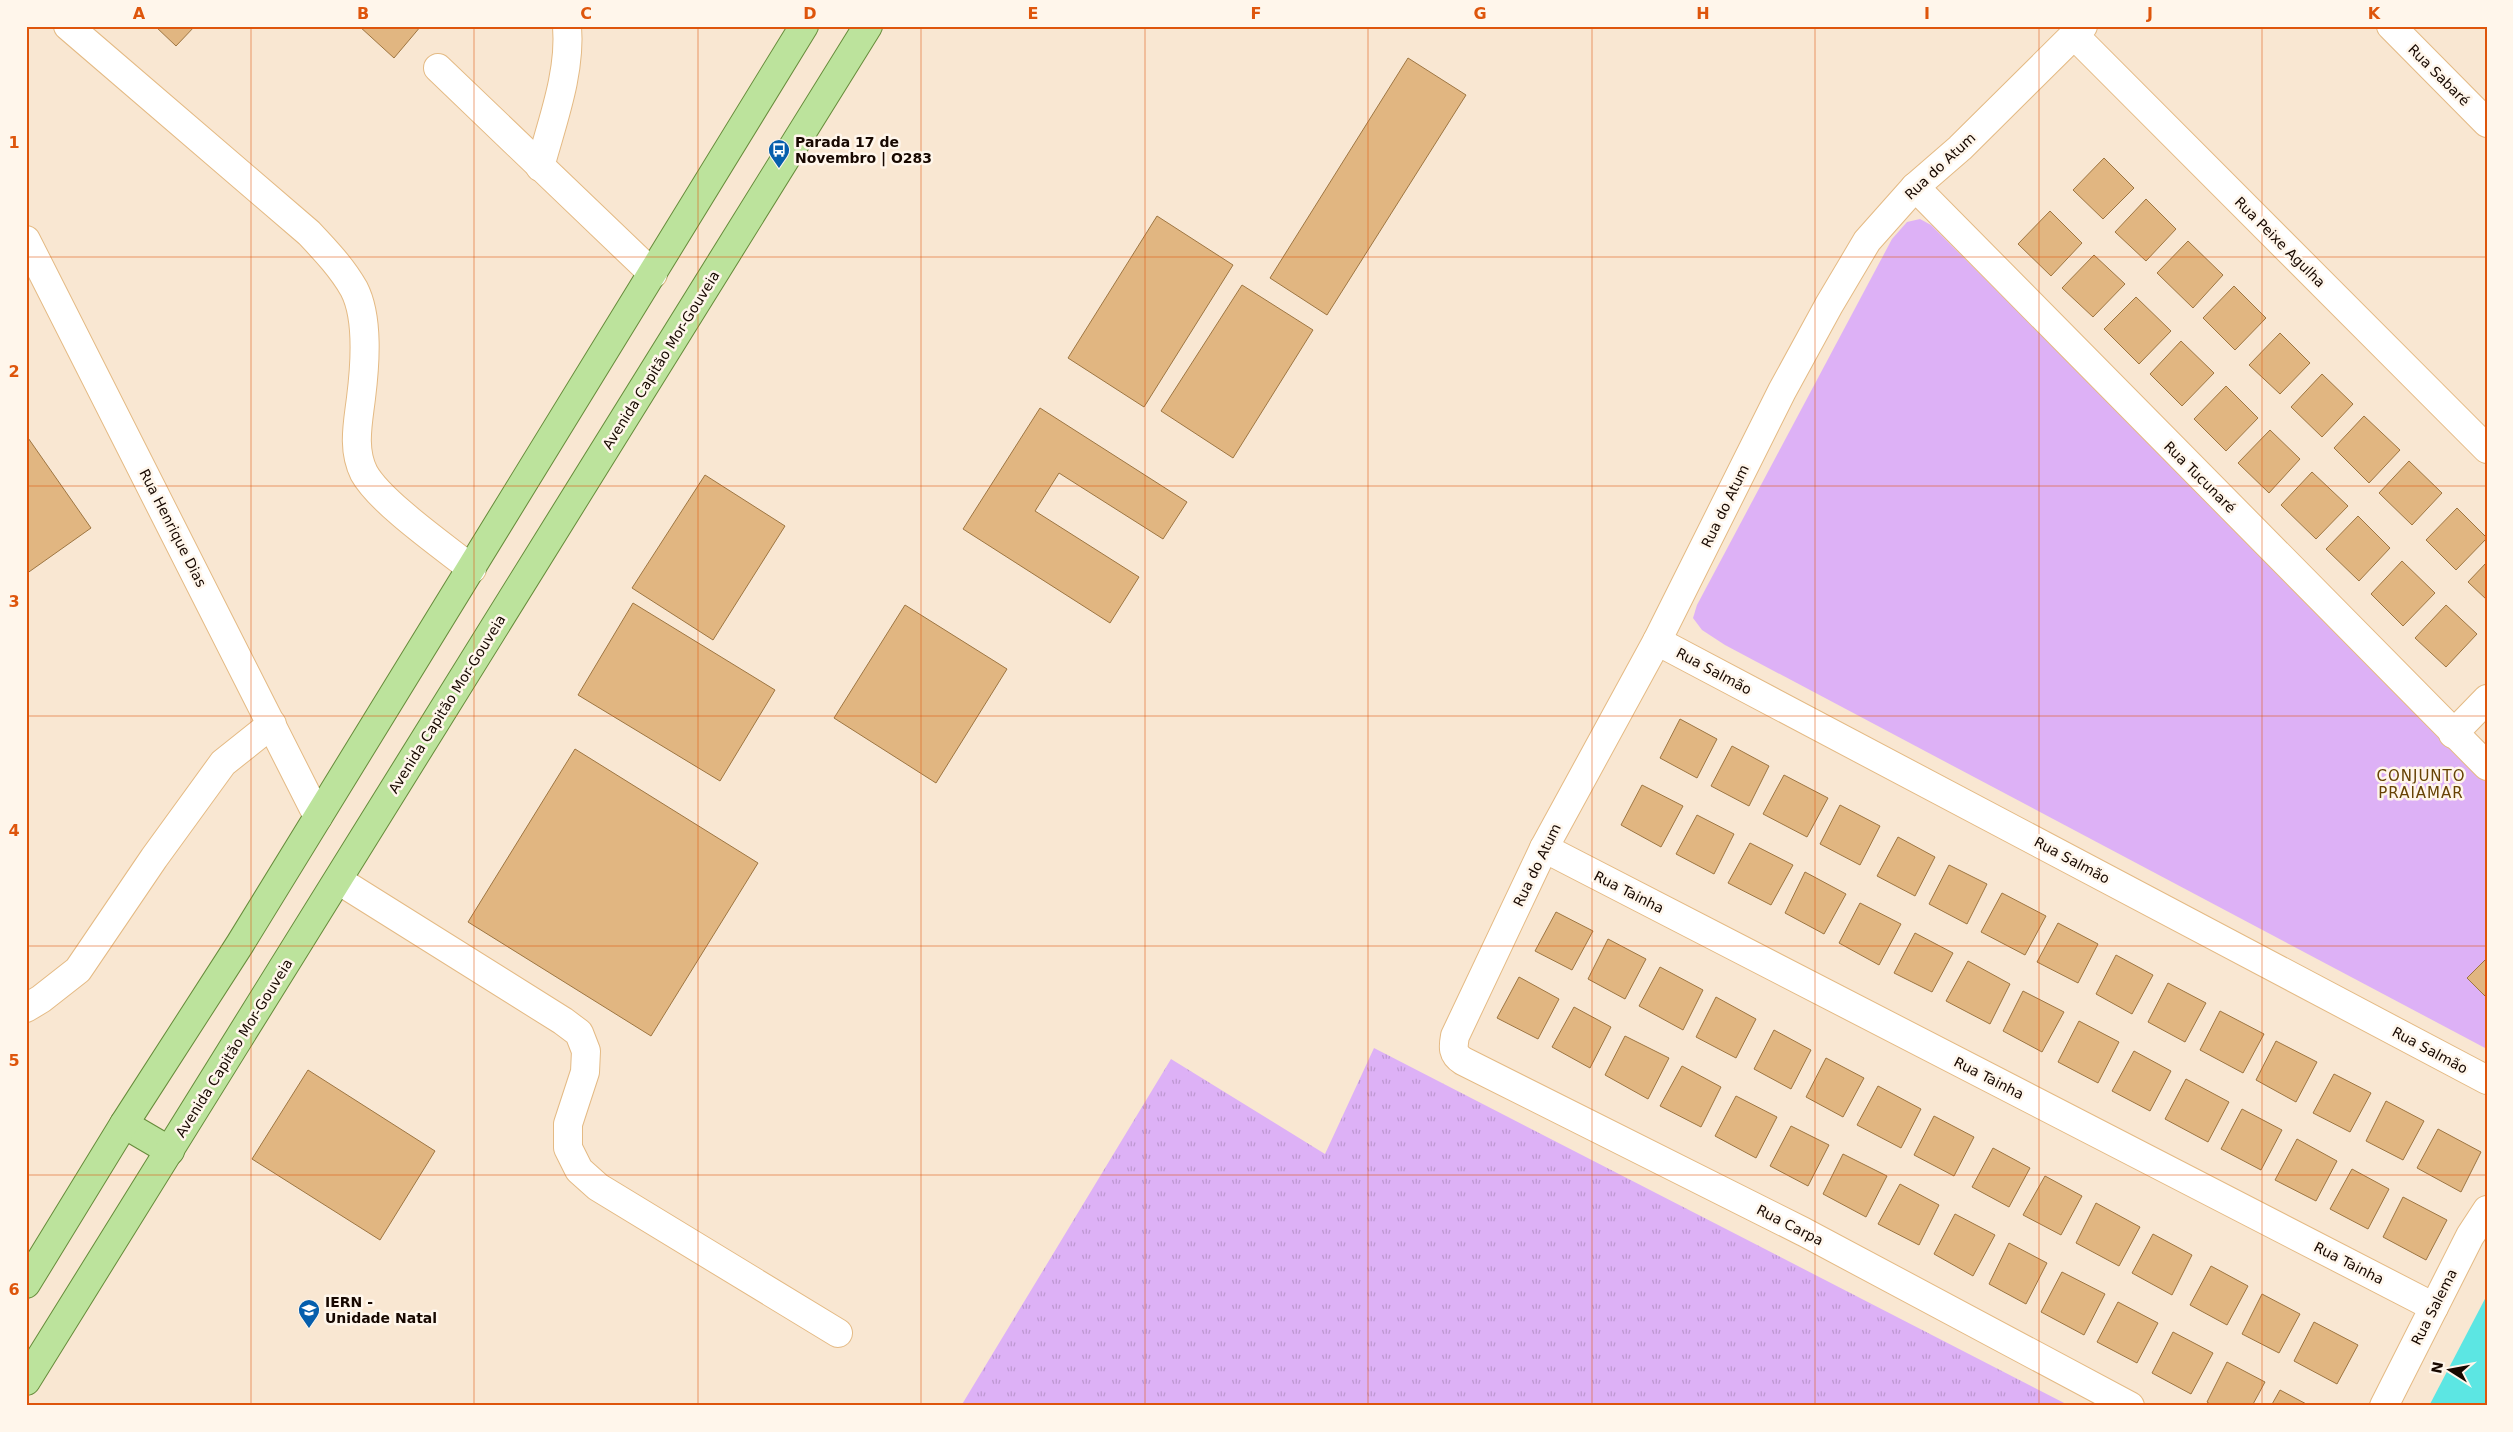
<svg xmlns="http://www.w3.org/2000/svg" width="2513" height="1432" font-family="'DejaVu Sans',sans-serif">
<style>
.grass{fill:url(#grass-tufts)}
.park{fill:#ddb1f6}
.water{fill:#5ce6e3}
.building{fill:#e1b681;stroke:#9e7642}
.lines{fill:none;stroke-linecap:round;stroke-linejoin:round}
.minor-casing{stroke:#e4ba84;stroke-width:30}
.major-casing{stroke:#668b3a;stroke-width:30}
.minor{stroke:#fff;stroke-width:28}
.major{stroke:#bce39c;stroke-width:28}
.grid{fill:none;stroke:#de550b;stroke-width:1;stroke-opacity:0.55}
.labels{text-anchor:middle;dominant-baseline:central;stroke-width:5;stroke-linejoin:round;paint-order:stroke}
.street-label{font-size:14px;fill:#170800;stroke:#fff6eb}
.poi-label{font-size:14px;font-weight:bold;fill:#170800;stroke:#fff6eb;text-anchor:start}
.neighbourhood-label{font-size:15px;letter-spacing:1px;fill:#674204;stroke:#fff6eb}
.neatline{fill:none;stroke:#de550b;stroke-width:2}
.grid-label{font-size:16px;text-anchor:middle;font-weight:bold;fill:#de550b}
</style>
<defs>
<pattern id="grass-tufts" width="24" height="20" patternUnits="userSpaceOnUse" patternTransform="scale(1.25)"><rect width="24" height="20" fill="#ddb1f6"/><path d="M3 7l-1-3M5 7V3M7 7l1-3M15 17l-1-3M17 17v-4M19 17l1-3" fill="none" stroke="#bd97d1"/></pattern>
</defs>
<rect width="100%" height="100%" fill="#f9e7d2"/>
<polygon class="grass" points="1374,1048 2070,1406 961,1406 1171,1059 1325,1154"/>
<polygon class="park" points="1920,219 1931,225 2487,779 2487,1049 1725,645 1702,630 1693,618 1697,605 1892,239 1907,222"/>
<polygon class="water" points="2487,1295 2487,1406 2429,1406"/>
<g class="building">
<polygon points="155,26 195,26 176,46"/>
<polygon points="359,26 421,26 394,58"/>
<polygon points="1408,58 1466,95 1327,315 1270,278"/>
<polygon points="2104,158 2134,188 2103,219 2073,190"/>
<polygon points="2146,199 2176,229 2146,261 2115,232"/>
<polygon points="2050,211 2082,243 2051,276 2018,244"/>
<polygon points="1157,216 1233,265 1144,407 1068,358"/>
<polygon points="2188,241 2223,275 2193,308 2157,273"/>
<polygon points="2094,255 2125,284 2093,317 2062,288"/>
<polygon points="1242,285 1313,330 1233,458 1161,411"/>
<polygon points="2234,286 2266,318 2235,350 2203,318"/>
<polygon points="2136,297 2171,331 2139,364 2104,329"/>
<polygon points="2280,333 2310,363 2280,394 2249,365"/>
<polygon points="2181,341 2214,373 2182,406 2150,374"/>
<polygon points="2322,374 2353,404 2322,437 2291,407"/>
<polygon points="2226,386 2258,418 2226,451 2194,419"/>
<polygon points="1040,408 1187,502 1163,539 1059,473 1035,511 1139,577 1110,623 963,529"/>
<polygon points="2364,416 2400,450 2369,483 2334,448"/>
<polygon points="2270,430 2300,459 2269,493 2238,463"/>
<polygon points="26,435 91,528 26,574"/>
<polygon points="2409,461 2442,493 2412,525 2379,493"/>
<polygon points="2312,472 2348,506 2316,539 2281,505"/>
<polygon points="705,475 785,526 713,640 632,588"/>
<polygon points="2457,508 2487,538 2456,570 2426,540"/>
<polygon points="2358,516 2390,548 2359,581 2326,549"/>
<polygon points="2402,561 2435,593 2403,626 2371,594"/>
<polygon points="2487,562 2487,600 2468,582"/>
<polygon points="633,603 775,690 720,781 578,695"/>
<polygon points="905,605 1007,669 936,783 834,718"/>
<polygon points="2446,605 2477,634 2446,667 2415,638"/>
<polygon points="1680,719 1717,739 1697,778 1660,758"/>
<polygon points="1732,746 1769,766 1749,806 1711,786"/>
<polygon points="575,749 758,863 651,1036 468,922"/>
<polygon points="1784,775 1828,798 1807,837 1763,814"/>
<polygon points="1642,785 1683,806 1661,847 1621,825"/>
<polygon points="1840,805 1880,826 1860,865 1820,844"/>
<polygon points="1697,815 1734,834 1714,874 1676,854"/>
<polygon points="1898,837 1935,857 1915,896 1877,876"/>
<polygon points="1750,843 1793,865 1771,905 1728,883"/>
<polygon points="1949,865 1987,884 1967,924 1929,904"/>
<polygon points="1805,872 1846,894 1824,934 1785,913"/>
<polygon points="2002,893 2046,916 2025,955 1981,932"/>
<polygon points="1860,903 1901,924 1879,965 1839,943"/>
<polygon points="1556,912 1593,931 1572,970 1535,951"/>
<polygon points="2058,923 2098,944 2078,983 2037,962"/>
<polygon points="1915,933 1953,953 1932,992 1894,973"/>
<polygon points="1608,939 1646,959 1625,999 1588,979"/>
<polygon points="2116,955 2153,975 2132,1014 2096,994"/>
<polygon points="2487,958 2487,998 2467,978"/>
<polygon points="1968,961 2010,984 1990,1024 1946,1001"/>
<polygon points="1660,967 1703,990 1683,1030 1639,1006"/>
<polygon points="1519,977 1559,999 1538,1039 1497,1018"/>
<polygon points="2168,983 2206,1003 2185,1042 2148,1022"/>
<polygon points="2023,991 2064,1012 2042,1052 2003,1031"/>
<polygon points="1716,997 1756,1019 1736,1058 1696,1037"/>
<polygon points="1574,1007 1611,1027 1590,1068 1552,1047"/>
<polygon points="2220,1011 2264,1034 2243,1073 2200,1050"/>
<polygon points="2079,1021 2119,1042 2098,1083 2058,1062"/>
<polygon points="1774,1030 1811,1050 1791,1089 1754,1069"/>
<polygon points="1625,1036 1669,1058 1648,1099 1605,1075"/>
<polygon points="2276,1041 2317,1062 2296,1102 2256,1080"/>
<polygon points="2134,1051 2171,1071 2150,1111 2112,1091"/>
<polygon points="1826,1058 1864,1078 1843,1117 1806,1097"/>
<polygon points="1682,1066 1721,1087 1701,1127 1660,1106"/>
<polygon points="308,1070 435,1151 380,1240 252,1159"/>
<polygon points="2334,1074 2371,1093 2350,1132 2313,1113"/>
<polygon points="2186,1079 2229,1102 2208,1142 2165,1119"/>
<polygon points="1878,1086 1921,1109 1901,1148 1857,1125"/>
<polygon points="1736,1096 1777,1117 1756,1158 1715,1136"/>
<polygon points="2386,1101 2424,1121 2403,1160 2366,1141"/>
<polygon points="2242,1109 2282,1130 2261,1170 2221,1149"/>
<polygon points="1934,1116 1974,1137 1954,1176 1914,1155"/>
<polygon points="1791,1126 1829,1145 1808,1186 1770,1166"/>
<polygon points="2438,1129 2481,1152 2461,1192 2417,1168"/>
<polygon points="2297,1139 2337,1161 2316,1201 2275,1180"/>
<polygon points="1993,1148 2030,1168 2009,1207 1972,1187"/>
<polygon points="1843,1154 1887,1176 1866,1217 1823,1194"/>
<polygon points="2352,1169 2389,1189 2368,1229 2330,1209"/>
<polygon points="2045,1176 2082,1196 2061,1235 2023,1215"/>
<polygon points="1900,1184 1939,1205 1919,1245 1878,1224"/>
<polygon points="2403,1197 2447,1220 2426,1260 2383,1237"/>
<polygon points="2096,1203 2140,1227 2119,1266 2076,1243"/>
<polygon points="1955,1214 1995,1235 1973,1276 1934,1254"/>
<polygon points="2153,1234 2192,1255 2172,1295 2132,1273"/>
<polygon points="2009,1243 2047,1263 2026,1304 1989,1284"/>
<polygon points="2211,1266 2248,1286 2227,1325 2190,1305"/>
<polygon points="2062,1272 2105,1294 2084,1335 2041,1312"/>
<polygon points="2262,1294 2300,1314 2279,1353 2242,1334"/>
<polygon points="2118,1302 2158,1323 2137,1363 2097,1342"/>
<polygon points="2314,1322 2358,1345 2337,1384 2294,1361"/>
<polygon points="2173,1332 2213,1353 2191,1394 2152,1373"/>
<polygon points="2227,1362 2265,1382 2252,1406 2213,1406 2207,1402"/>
<polygon points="2280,1390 2310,1406 2271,1406"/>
</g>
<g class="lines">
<g class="minor-casing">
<g id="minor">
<path d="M 68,26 L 309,233 C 326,251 342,268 354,289 C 369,318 365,366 361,398 C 358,423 352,449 364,473 C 380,502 443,546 472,569"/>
<path d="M 2083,26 L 1960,148 L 1915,187 L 1867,241 L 1829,305 L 1782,391 L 1657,641 L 1544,848 L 1455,1036 C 1453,1047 1452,1054 1463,1061 L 1804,1232 L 2130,1406"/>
<polyline points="2391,26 2487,123"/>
<polyline points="2074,35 2487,449"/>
<polyline points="438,68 653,274"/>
<path d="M 540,167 C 552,122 571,73 567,26"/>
<polyline points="1915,187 2487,766"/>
<polyline points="26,240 318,817"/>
<polyline points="1657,641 2487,1080"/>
<polyline points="2453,734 2487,699"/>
<polyline points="1544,848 2434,1307"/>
<polyline points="338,880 563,1021 579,1033 586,1051 585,1072 568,1124 568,1148 579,1170 598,1187 838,1333"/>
<polyline points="26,1008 41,999 78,970 154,858 223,763 272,724"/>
<polyline points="2384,1406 2470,1236 2487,1210"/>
</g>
</g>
<g class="major-casing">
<g id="major">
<polyline points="124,1124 170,1151"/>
<polyline points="26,1284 124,1124 240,944 804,26"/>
<polyline points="26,1381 868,26"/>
</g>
</g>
<use href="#minor" class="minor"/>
<use href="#major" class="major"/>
</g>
<path class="grid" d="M 251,26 L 251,1406M 474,26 L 474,1406M 698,26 L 698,1406M 921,26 L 921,1406M 1145,26 L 1145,1406M 1368,26 L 1368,1406M 1592,26 L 1592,1406M 1815,26 L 1815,1406M 2039,26 L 2039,1406M 2262,26 L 2262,1406M 26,257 L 2487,257M 26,486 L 2487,486M 26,716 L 2487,716M 26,946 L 2487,946M 26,1175 L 2487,1175"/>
<defs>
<g id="bus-pin" transform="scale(1.125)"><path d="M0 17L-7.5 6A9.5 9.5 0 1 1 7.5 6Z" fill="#065eac" stroke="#fff6eb"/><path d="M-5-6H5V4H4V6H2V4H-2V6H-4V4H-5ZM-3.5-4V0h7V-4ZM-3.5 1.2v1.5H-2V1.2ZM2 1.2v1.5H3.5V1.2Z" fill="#fff"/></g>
<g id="university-pin" transform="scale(1.125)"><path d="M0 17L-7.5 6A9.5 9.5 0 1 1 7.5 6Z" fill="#065eac" stroke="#fff6eb"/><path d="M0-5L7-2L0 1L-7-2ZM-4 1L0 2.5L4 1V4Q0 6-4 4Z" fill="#fff"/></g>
</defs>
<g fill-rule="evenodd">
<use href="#bus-pin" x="779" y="150"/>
<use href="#university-pin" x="309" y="1310"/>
</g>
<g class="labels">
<g class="street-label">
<text transform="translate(2439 75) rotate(45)">Rua Sabaré</text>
<text transform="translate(1940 166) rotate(-43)">Rua do Atum</text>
<text transform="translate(2280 242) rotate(45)">Rua Peixe Agulha</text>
<text transform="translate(661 360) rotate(-58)">Avenida Capitão Mor-Gouveia</text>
<text transform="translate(2200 477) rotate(45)">Rua Tucunaré</text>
<text transform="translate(1725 506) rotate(-64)">Rua do Atum</text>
<text transform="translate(173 528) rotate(63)">Rua Henrique Dias</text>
<text transform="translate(1714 671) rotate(28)">Rua Salmão</text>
<text transform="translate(447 704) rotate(-58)">Avenida Capitão Mor-Gouveia</text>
<text transform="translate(2072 860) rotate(28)">Rua Salmão</text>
<text transform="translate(1537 865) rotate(-64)">Rua do Atum</text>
<text transform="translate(1629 892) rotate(27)">Rua Tainha</text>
<text transform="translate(234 1048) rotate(-58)">Avenida Capitão Mor-Gouveia</text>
<text transform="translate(2430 1050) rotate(28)">Rua Salmão</text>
<text transform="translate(1989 1078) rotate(27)">Rua Tainha</text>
<text transform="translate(1790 1225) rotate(27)">Rua Carpa</text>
<text transform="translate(2349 1263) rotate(27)">Rua Tainha</text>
<text transform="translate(2434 1307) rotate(-63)">Rua Salema</text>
</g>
<g class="poi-label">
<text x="795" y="142">Parada 17 de<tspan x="795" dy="16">Novembro | O283</tspan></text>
<text x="325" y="1302">IERN -<tspan x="325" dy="16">Unidade Natal</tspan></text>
</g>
<g class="neighbourhood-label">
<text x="2421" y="776">CONJUNTO<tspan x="2421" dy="17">PRAIAMAR</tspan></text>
</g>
</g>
<rect width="2513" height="1432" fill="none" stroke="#fff6eb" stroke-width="55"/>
<g transform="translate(2450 1370) rotate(281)" stroke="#fff6eb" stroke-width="4" paint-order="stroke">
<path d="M0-4L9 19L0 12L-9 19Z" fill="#170800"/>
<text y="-8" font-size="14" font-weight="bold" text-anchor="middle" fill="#170800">N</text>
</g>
<rect x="28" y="28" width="2458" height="1376" class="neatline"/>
<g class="grid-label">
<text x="139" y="19">A</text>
<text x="363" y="19">B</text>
<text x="586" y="19">C</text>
<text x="810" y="19">D</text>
<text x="1033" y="19">E</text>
<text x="1256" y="19">F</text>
<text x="1480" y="19">G</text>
<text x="1703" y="19">H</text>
<text x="1927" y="19">I</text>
<text x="2150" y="19">J</text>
<text x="2374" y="19">K</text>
<text x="14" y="148">1</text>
<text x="14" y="377">2</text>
<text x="14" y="607">3</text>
<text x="14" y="836">4</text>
<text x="14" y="1066">5</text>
<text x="14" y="1295">6</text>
</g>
</svg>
